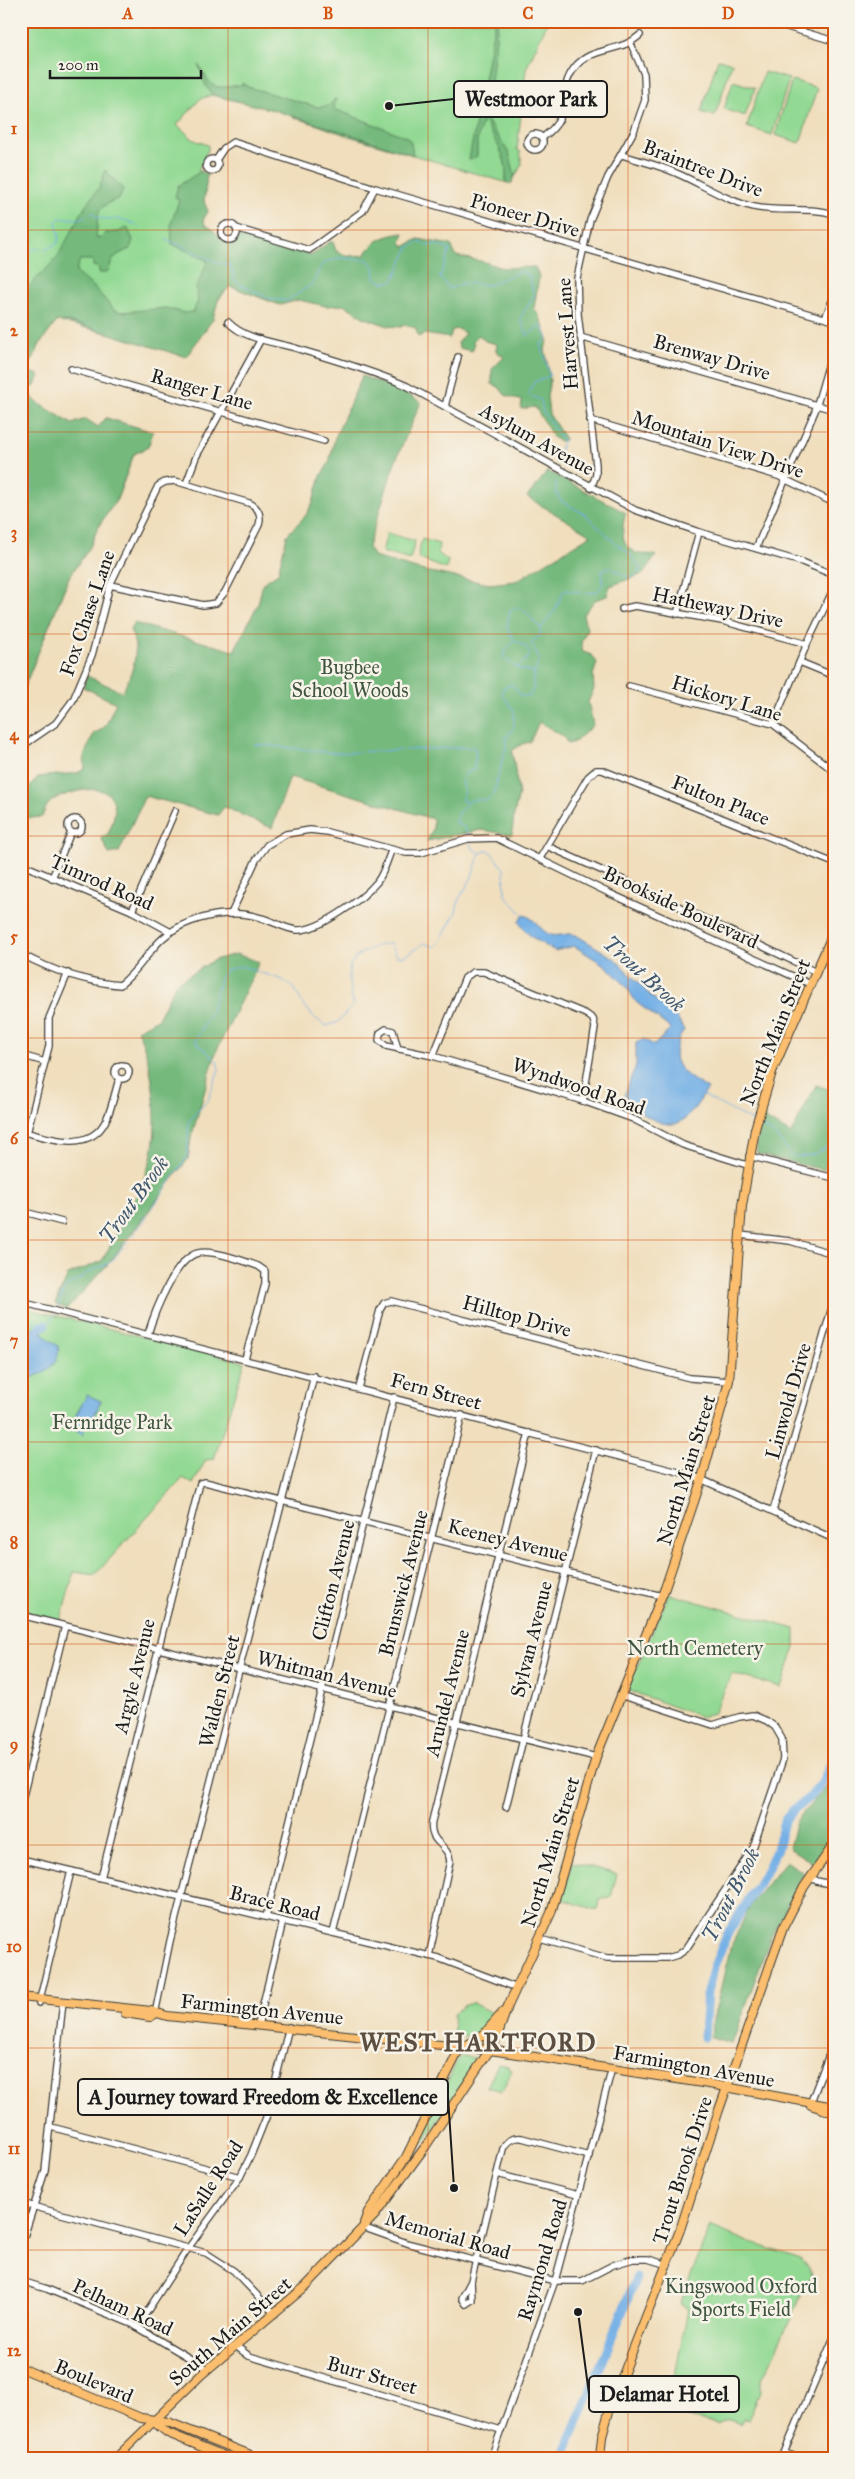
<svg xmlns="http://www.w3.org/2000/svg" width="855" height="2479" font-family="'IM FELL Great Primer',serif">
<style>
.green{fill:#92d993;stroke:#577a58}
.forest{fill:#75b97d;stroke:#486a4c}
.water{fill:#75b0e6;stroke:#486681}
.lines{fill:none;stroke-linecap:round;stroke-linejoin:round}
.stream{stroke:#75b0e6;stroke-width:1}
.river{stroke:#75b0e6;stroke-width:9}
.minor-casing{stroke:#3c3934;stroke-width:8}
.major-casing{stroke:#3c3934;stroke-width:10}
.minor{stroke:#fff;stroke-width:5.5}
.major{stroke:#fabe6e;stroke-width:8}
.grid{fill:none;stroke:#d4530e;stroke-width:1;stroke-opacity:0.55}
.labels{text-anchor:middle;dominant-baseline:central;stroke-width:5;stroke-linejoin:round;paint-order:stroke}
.street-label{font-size:20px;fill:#1c1c1c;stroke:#f7f3e8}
.park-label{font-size:20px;fill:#3f5540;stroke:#f7f3e8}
.water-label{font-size:21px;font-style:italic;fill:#40576d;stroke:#f7f3e8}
.district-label{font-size:25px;font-weight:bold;letter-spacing:1px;fill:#5c4f41;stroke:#f7f3e8}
.leader{fill:none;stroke:#1c1c1c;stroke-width:2}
.callout-dot{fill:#1c1c1c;stroke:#f7f3e8;stroke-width:2}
.callout{fill:#f7f3e8;stroke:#1c1c1c;stroke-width:2}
.callout-label{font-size:21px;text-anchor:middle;font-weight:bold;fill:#1c1c1c}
.neatline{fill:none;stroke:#d4530e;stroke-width:2}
.grid-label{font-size:16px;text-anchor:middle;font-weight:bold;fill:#d4530e}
</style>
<rect width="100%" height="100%" fill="#f7f3e8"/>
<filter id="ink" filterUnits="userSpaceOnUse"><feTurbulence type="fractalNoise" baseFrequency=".02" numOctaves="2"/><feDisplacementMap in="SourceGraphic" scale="10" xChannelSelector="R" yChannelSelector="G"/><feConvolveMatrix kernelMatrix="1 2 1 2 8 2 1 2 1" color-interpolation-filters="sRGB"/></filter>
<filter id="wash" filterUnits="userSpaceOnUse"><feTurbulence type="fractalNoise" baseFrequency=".0096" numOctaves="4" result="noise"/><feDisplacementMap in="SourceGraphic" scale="20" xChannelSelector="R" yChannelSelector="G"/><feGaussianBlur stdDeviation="1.12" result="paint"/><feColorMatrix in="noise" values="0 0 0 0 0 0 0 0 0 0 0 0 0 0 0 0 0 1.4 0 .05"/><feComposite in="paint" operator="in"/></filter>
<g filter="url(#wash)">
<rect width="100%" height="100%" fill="#f0debc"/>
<g class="green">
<path d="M 21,21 L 548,21 L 526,69 L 517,150 L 520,151 L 522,164 L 511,184 L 349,136 L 274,110 L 212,95 L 200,99 L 177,125 L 194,140 L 208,145 L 208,150 L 198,170 L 207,174 L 204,202 L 208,211 L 203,220 L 205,225 C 217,230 219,240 230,244 L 241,235 L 312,255 L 280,305 L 230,286 L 216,303 L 213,319 L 107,333 L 57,321 L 40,344 L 27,371 L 39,375 L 35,386 L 28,389 L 35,401 L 72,424 L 86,419 L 98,427 L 106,418 L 153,432 L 148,447 L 134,454 L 117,499 L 98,527 L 90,547 L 69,577 L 21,695 Z"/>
<polygon points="718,59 732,63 715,116 701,112"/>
<polygon points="764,72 789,79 772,135 747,127"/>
<polygon points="792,80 817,88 800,143 775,135"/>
<polygon points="733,81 755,88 745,116 724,109"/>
<polygon points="387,533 415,541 410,560 382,552"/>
<polygon points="422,539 439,544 438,553 448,561 446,569 420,559 418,554"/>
<polygon points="21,1307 245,1362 214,1459 206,1460 193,1484 183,1478 95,1575 74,1572 60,1622 21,1610"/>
<polygon points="669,1594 795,1629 795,1647 781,1687 732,1674 713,1714 702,1717 627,1690"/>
<polygon points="572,1862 617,1874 611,1897 601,1898 597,1910 561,1899"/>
<path d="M 472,2003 L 494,2014 C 487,2032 471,2037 454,2036 L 453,2014 L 465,2005 Z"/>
<polygon points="462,2056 478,2058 424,2142 419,2143 457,2061"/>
<polygon points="498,2064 508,2066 508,2068 512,2070 502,2091 487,2087"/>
<path d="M 710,2226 L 748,2242 L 801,2259 L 809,2268 L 811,2275 L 761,2382 L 760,2392 L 748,2420 L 742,2419 L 740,2424 C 730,2420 726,2417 718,2424 L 677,2416 L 673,2415 L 670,2411 L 672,2407 L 669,2406 L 688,2309 L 680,2304 Z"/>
</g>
<g class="forest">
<path d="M 495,21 L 498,21 L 489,98 L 485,108 L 488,110 L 487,120 L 509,153 L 515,175 L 511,184 L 505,182 C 510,159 495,142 486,123 L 482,122 L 477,141 L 477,156 L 469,160 Z"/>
<path d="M 199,65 C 214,91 213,88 242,85 L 242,83 L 248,87 L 317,107 L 328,106 L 336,98 L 334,109 L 407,137 L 411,143 L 413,155 L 274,110 L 212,95 L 205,84 Z"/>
<path d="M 105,170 L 123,189 L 120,198 C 94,208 99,212 96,237 L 101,239 L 105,233 L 119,232 L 127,227 L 133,240 L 130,249 C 118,254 112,256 109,270 L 105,273 L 99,273 L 99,268 L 93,266 L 93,260 L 80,260 L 76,270 L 78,275 L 94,287 L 114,310 L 122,312 L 166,308 L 184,313 L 193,312 L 198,301 L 196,288 L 208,261 L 172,244 L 171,224 L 179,200 L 175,197 L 178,186 L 201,171 L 207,174 L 204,202 L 208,211 L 203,220 L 205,225 C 217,230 219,240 230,244 L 241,235 L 312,255 L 329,242 L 333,242 L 336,251 L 348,256 L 365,255 C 376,238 385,236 404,233 L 401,242 L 404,247 L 418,239 L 451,245 L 456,256 L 485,262 L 502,268 L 535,267 L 539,277 L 534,308 L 540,317 L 548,340 L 545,349 L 550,380 L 547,396 L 549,414 L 565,439 L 560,442 L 553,437 L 535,407 L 521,409 L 522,401 L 505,395 L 499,387 L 492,384 L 492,369 L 504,357 L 496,351 L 497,344 L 485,341 L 479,335 L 473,340 L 474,346 L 472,351 L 459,348 L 458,342 L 465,333 L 458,329 L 452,330 L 450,338 L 424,334 L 418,337 L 416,328 L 404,325 L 401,327 L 388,326 L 363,317 L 345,305 L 326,306 L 299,300 L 280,305 L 230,286 L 219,297 L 213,319 L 186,357 L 77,324 L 57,321 L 40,344 L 27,371 L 39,375 L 35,386 L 28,389 L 35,401 L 72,424 L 86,419 L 98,427 L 106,418 L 153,432 L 148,447 L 134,454 L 117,499 L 98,527 L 90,547 L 69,577 L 21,695 L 21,294 L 57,258 L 86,205 L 100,186 Z"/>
<path d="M 362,376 L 397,389 L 421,402 L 395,462 L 368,547 L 374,557 L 420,570 L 489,584 L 516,581 L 591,535 L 527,497 L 548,471 L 626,513 C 621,528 619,549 640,554 C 646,555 649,553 656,556 L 643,574 L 610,586 L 607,596 L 595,600 L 583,615 L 587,629 L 581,643 L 583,652 L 592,655 L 597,663 L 593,675 L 594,689 L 588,702 L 593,725 L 576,741 L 568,744 L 563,736 L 539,722 L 530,742 L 522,744 L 512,751 L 519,795 L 514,814 L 512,835 L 481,830 L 427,841 L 433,829 L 433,819 L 290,777 L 272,828 L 224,807 L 218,815 L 145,796 L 119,852 L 109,854 L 101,837 L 108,834 C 125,797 108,782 71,793 C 62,796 52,798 47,806 C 45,808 44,813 42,817 L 31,818 L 21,814 L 21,798 L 38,777 L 77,773 L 85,769 L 84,756 L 94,733 C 110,728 108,716 116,703 L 83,687 L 87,676 L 122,692 C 133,672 141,652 130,630 L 134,623 L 234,651 L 258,604 L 263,583 L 278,573 L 287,535 L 306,515 L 313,502 L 321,476 L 329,463 L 335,438 Z"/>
<path d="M 236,954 L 259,962 L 216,1052 L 191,1138 L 188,1159 L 110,1262 L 67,1309 L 55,1304 L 68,1275 L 102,1261 C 118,1230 138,1198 149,1165 C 161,1130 154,1062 137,1030 L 158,1019 L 176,983 L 214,960 Z"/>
<polygon points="816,1085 834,1091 834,1147 824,1170 757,1154 757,1135 762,1117 791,1134"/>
<polygon points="834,1778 834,1836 813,1863 789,1848 796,1821"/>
<polygon points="786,1861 804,1873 769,1941 732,2044 711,2038 712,2024 730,1949 750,1905"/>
</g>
<g class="water">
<path d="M 524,915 C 536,918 541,932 551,935 C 560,937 568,932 576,935 L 614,958 L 652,997 L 676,1016 L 684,1030 C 664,1062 680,1072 708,1089 C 700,1099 692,1116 680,1122 C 664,1131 632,1110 624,1095 L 636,1066 L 636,1043 L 643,1039 L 654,1045 L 671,1029 L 636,1002 L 626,986 L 606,966 L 574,946 L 555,951 C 543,944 524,935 519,921 Z"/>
<path d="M 40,1325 L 45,1336 L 58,1346 C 63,1366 37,1377 21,1381 C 21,1359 15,1333 40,1325 Z"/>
<polygon points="87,1395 101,1401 91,1423 84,1423 83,1435 74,1430 72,1422"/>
</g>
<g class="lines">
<g class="stream">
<polyline points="166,239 218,263 230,265 236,282 268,298 287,301 312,284 323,263 340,258 368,260 374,267 375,278 384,283 393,281 409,247 418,242 429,246 434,244 450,250 440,277 449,289 464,283 489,285 521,271 529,275 534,296 520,318 528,336 540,324 548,338 541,344 550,376 534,382 528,395 541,400 543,412 563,441 556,463"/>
<polyline points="21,253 24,254 36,248 45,250 58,243 59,235 56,222 60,218 79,219 93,213 98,218 125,220 139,226"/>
<path d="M 21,456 C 40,481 29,498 21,526"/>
<polyline points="516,641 526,647 530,653 527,659 517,668"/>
<polyline points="535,672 539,659 531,642 540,636 541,628"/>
<polyline points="254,744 335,753 401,750"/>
<polyline points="404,750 472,747 476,749 474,770 467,772 462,779 464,790 462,801 466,802"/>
<path d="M 468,835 L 464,827 L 456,823 L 458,813 L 470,800 L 487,800 L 493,795 L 506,747 L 506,738 L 514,727 L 514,711 L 502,694 L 503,688 L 512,684 L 521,696 L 530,696 L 534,686 L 532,682 L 535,673 L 517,668 L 503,657 L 506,649 L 515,641 L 507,628 L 510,610 L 519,607 C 530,613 533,624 541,628 L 555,610 L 564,590 L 586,593 L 597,592 L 603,584 L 602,570 L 610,567 L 627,577 L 636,577 L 641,568 L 628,552 L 615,543 L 586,515 L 561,501 L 556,493 L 556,481"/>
<polyline points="470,843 473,849 479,852"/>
<polyline points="702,1095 754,1122"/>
<path d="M 760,1125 L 776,1136 L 792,1156 C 809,1158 822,1153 834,1141"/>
<path d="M 57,1309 L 63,1292 L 68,1286 L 91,1271 L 111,1262 L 141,1225 L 187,1157 L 189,1121 L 208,1100 L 219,1069 L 217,1061 L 195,1041 L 211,1012 L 220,978 L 226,970 L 241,966 L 283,980 L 295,989 L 303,1005 L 316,1019 L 326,1026 L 338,1022 L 353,1005 C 350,984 341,963 364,952 C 373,947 379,944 390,944 L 397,956 L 404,956 L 425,943 L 434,947 L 438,945 L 456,912 L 459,899 L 471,879 L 480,853 L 489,850 L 504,869 L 505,895 L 524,916"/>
<polyline points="21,1329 36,1321 45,1325 50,1322 56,1312"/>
</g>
<g class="river">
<polyline points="41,1327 45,1325"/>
<polyline points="704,2037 707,1992 714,1966 728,1933 768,1868 778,1846 784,1821 793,1810 811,1796 822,1783 834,1757"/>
<polyline points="563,2458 636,2278"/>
</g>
</g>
</g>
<g filter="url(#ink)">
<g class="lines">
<g class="minor-casing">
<g id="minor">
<polyline points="767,21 834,41"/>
<circle cx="535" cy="142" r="8"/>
<path d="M 542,138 C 577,113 554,94 575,67 C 592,46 621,53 640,35"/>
<path d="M 622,155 C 640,161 659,165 676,173 C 702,184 726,201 754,207 C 780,213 808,206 834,214"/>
<circle cx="212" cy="165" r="6"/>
<polyline points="216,160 224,148 233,142 375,188 834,321"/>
<circle cx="229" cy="232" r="8"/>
<polyline points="236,228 309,250 363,211 375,188"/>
<polyline points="825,318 834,296"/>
<path d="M 228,322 C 244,339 273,342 295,348 C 333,360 371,370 407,386 L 635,510 L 699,532 L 802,562 L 834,575"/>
<polyline points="580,337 834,410"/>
<polyline points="71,369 324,441"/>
<polyline points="445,406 458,357"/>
<polyline points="590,420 778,476 834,503"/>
<polyline points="186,484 196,457 261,339"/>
<polyline points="591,488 596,475 596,465 578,314 577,278 590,220 608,177 634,131 645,100 644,74 631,44"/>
<polyline points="756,548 815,411 834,346"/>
<polyline points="622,609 635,606 722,621 807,644"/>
<polyline points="677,614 699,532"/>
<polyline points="800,662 834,676"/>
<polyline points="629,686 773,724 834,771"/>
<polyline points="773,724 807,644 834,588"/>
<path d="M 21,747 L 56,723 L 73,700 L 92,655 L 110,585 L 158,486 L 165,482 L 175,481 L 249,503 C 258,507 262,515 259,525 L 225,592 L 216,603 L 203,605 L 110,585"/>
<circle cx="75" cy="826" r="7"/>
<polyline points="547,846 630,883 816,972"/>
<polyline points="540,858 588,777 596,770 602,770 834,863"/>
<polyline points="21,864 132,911 169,931"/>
<polyline points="52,878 71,832"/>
<polyline points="132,911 175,811"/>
<polyline points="231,914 256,860 267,845 286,834 310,830 327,832 406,853 421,853 468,839 496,838 609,893 810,984"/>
<path d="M 21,954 C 51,970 86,982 120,985 C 148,963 152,936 190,922 C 211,914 239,910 261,918 C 273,921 285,929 297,930 C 319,931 363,899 377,882 C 384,873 387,861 391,851"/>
<polyline points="398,1049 393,1031 386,1029 380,1033 379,1040 386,1046 433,1056 583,1101 633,1119 683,1145 747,1165"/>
<polyline points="21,1055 45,1062"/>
<polyline points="433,1056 465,978 473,972 484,972 586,1014 593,1019 595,1027 583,1101"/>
<circle cx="122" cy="1072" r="7"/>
<path d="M 21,1131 C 48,1138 90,1154 106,1120 C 112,1108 115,1092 119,1079"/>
<polyline points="27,1133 49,1046 49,1018 68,973"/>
<polyline points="749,1156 834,1178"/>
<polyline points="21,1211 62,1222"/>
<polyline points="740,1235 790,1241 834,1254"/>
<polyline points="21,1302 694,1476 834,1539"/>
<path d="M 148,1334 C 154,1314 175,1258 198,1253 C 212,1249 244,1261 258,1266 L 265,1271 L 265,1284 L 245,1359"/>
<polyline points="359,1388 380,1310 384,1303 391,1301 690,1378 729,1381"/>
<polyline points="773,1511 834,1300"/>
<polyline points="21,1615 596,1757"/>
<polyline points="21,1804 65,1626"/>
<polyline points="506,1807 596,1450"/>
<polyline points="21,1859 438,1958 517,1988"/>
<polyline points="810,1877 817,1881 834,1885"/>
<polyline points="101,1878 200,1483 205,1482 662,1596"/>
<polyline points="266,1917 394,1397"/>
<polyline points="333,1933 462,1415"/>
<polyline points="540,1939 607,1958 667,1958 678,1955 686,1949 753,1848 783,1759 782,1739 775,1727 767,1721 753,1715 739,1717 713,1725 620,1695"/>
<path d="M 429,1956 L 450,1861 C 448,1843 428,1844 432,1821 L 529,1433"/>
<polyline points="39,2003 71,1871"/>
<polyline points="155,2014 170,1941 314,1376"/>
<polyline points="258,2025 283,1921"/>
<polyline points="810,2104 834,2042"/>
<polyline points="51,2127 240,2177"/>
<polyline points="497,2174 578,2195"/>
<polyline points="21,2203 206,2253 234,2271 275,2314"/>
<polyline points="362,2227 410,2244 555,2281 582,2281 613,2265 633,2259 648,2259 668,2265"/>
<polyline points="21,2246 45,2171 63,2001"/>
<polyline points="21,2281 47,2289 132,2324 208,2369"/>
<path d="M 471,2281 L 462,2298 L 466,2304 L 472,2300 L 471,2281 L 503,2149 C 507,2140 513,2137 522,2138 L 589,2156"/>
<polyline points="137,2327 189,2247 240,2177 251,2155 267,2115 289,2027"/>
<polyline points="236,2346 249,2356 501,2430"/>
<polyline points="491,2458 555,2281 612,2068"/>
<polyline points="801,2458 784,2453 834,2337"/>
</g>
</g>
<g class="major-casing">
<g id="major">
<polyline points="21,1997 151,2011 167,2016 497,2051 715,2085 834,2107"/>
<polyline points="125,2013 150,2017 155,2014"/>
<path d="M 490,2050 C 483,2041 492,2034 497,2026"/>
<polyline points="811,2105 834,2113"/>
<polyline points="364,2223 368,2212 406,2157 459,2050 483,2035 504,2011"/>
<polyline points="21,2368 141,2418 168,2422 258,2458"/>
<polyline points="154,2422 168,2433 229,2458"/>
<polyline points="116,2458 201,2375 306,2286 375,2215 425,2147 495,2042 508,2006 551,1913 596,1757 665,1588 702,1478 729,1381 742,1206 755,1129 772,1072 834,931"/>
<polyline points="600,2458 602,2437 610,2408 680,2230 719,2110 783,1928 804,1887 834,1844"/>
</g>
</g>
<use href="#minor" class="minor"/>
<use href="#major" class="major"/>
</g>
</g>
<path class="grid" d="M 228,21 L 228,2458M 428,21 L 428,2458M 628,21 L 628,2458M 21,230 L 834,230M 21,432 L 834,432M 21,634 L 834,634M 21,836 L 834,836M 21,1038 L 834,1038M 21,1240 L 834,1240M 21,1442 L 834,1442M 21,1644 L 834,1644M 21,1845 L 834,1845M 21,2048 L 834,2048M 21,2250 L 834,2250"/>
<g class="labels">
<g class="street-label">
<text transform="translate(703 168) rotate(21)">Braintree Drive</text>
<text transform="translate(525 215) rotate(16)">Pioneer Drive</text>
<text transform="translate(567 334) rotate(-94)">Harvest Lane</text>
<text transform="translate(712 357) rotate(16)">Brenway Drive</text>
<text transform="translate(202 389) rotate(16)">Ranger Lane</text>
<text transform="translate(537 439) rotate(29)">Asylum Avenue</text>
<text transform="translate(718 444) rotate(18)">Mountain View Drive</text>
<text transform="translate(718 607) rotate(12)">Hatheway Drive</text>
<text transform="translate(87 613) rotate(-71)">Fox Chase Lane</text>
<text transform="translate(727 698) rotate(17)">Hickory Lane</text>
<text transform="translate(721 800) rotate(22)">Fulton Place</text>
<text transform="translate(102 882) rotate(24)">Timrod Road</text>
<text transform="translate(681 907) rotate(25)">Brookside Boulevard</text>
<text transform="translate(775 1032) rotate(-68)">North Main Street</text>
<text transform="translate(579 1086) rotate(19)">Wyndwood Road</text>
<text transform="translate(517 1316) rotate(15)">Hilltop Drive</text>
<text transform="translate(436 1391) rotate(15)">Fern Street</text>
<text transform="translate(788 1401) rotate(-74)">Linwold Drive</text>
<text transform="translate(686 1470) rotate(-73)">North Main Street</text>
<text transform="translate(508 1540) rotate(14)">Keeney Avenue</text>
<text transform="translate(333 1580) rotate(-76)">Clifton Avenue</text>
<text transform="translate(403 1583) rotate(-76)">Brunswick Avenue</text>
<text transform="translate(531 1639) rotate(-76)">Sylvan Avenue</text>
<text transform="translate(327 1674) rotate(14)">Whitman Avenue</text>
<text transform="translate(134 1676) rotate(-76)">Argyle Avenue</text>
<text transform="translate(219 1691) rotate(-76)">Walden Street</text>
<text transform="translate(447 1693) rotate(-76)">Arundel Avenue</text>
<text transform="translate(550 1852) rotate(-73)">North Main Street</text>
<text transform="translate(275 1903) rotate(14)">Brace Road</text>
<text transform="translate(262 2009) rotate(6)">Farmington Avenue</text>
<text transform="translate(694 2066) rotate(10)">Farmington Avenue</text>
<text transform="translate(682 2170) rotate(-72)">Trout Brook Drive</text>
<text transform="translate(208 2188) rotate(-57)">LaSalle Road</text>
<text transform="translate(448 2235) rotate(16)">Memorial Road</text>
<text transform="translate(542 2260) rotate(-73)">Raymond Road</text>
<text transform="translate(123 2307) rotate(25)">Pelham Road</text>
<text transform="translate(230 2331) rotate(-41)">South Main Street</text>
<text transform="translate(372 2375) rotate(16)">Burr Street</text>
<text transform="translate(94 2381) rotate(23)">Boulevard</text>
</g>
<g class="park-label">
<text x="350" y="667">Bugbee<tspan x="350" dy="23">School Woods</tspan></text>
<text x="112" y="1422">Fernridge Park</text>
<text x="695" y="1648">North Cemetery</text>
<text x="741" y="2286">Kingswood Oxford<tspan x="741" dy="23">Sports Field</tspan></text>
</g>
<g class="water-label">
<text transform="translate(644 974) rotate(42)">Trout Brook</text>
<text transform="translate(134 1200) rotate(-54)">Trout Brook</text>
<text transform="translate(731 1895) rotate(-63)">Trout Brook</text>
</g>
<g class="district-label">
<text x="478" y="2042">WEST HARTFORD</text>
</g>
</g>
<path class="leader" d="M389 106L454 99M454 2188L448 2097M578 2312L589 2394"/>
<g class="callout-dot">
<circle cx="389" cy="106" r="5"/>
<circle cx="454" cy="2188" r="5"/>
<circle cx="578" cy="2312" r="5"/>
</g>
<g class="callout">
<rect x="454" y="81" width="153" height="36" rx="5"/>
<rect x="78" y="2079" width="370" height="36" rx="5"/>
<rect x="589" y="2376" width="150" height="36" rx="5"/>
</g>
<g class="callout-label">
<text x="531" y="106">Westmoor Park</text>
<text x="263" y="2104">A Journey toward Freedom &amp; Excellence</text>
<text x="664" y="2401">Delamar Hotel</text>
</g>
<rect width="855" height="2479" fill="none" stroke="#f7f3e8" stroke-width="55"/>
<path d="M50 70v8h151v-8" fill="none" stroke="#1c1c1c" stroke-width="2.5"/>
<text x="58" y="70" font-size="15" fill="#1c1c1c" stroke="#f7f3e8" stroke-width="4" paint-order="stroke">200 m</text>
<rect x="28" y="28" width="800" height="2424" class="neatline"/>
<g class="grid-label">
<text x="128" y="19">A</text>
<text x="328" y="19">B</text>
<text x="528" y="19">C</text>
<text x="728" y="19">D</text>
<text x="14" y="134">1</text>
<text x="14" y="336">2</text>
<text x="14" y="538">3</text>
<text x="14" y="740">4</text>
<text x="14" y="942">5</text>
<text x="14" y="1144">6</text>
<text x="14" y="1346">7</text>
<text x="14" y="1548">8</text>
<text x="14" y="1750">9</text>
<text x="14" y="1952">10</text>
<text x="14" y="2154">11</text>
<text x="14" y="2356">12</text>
</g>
</svg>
